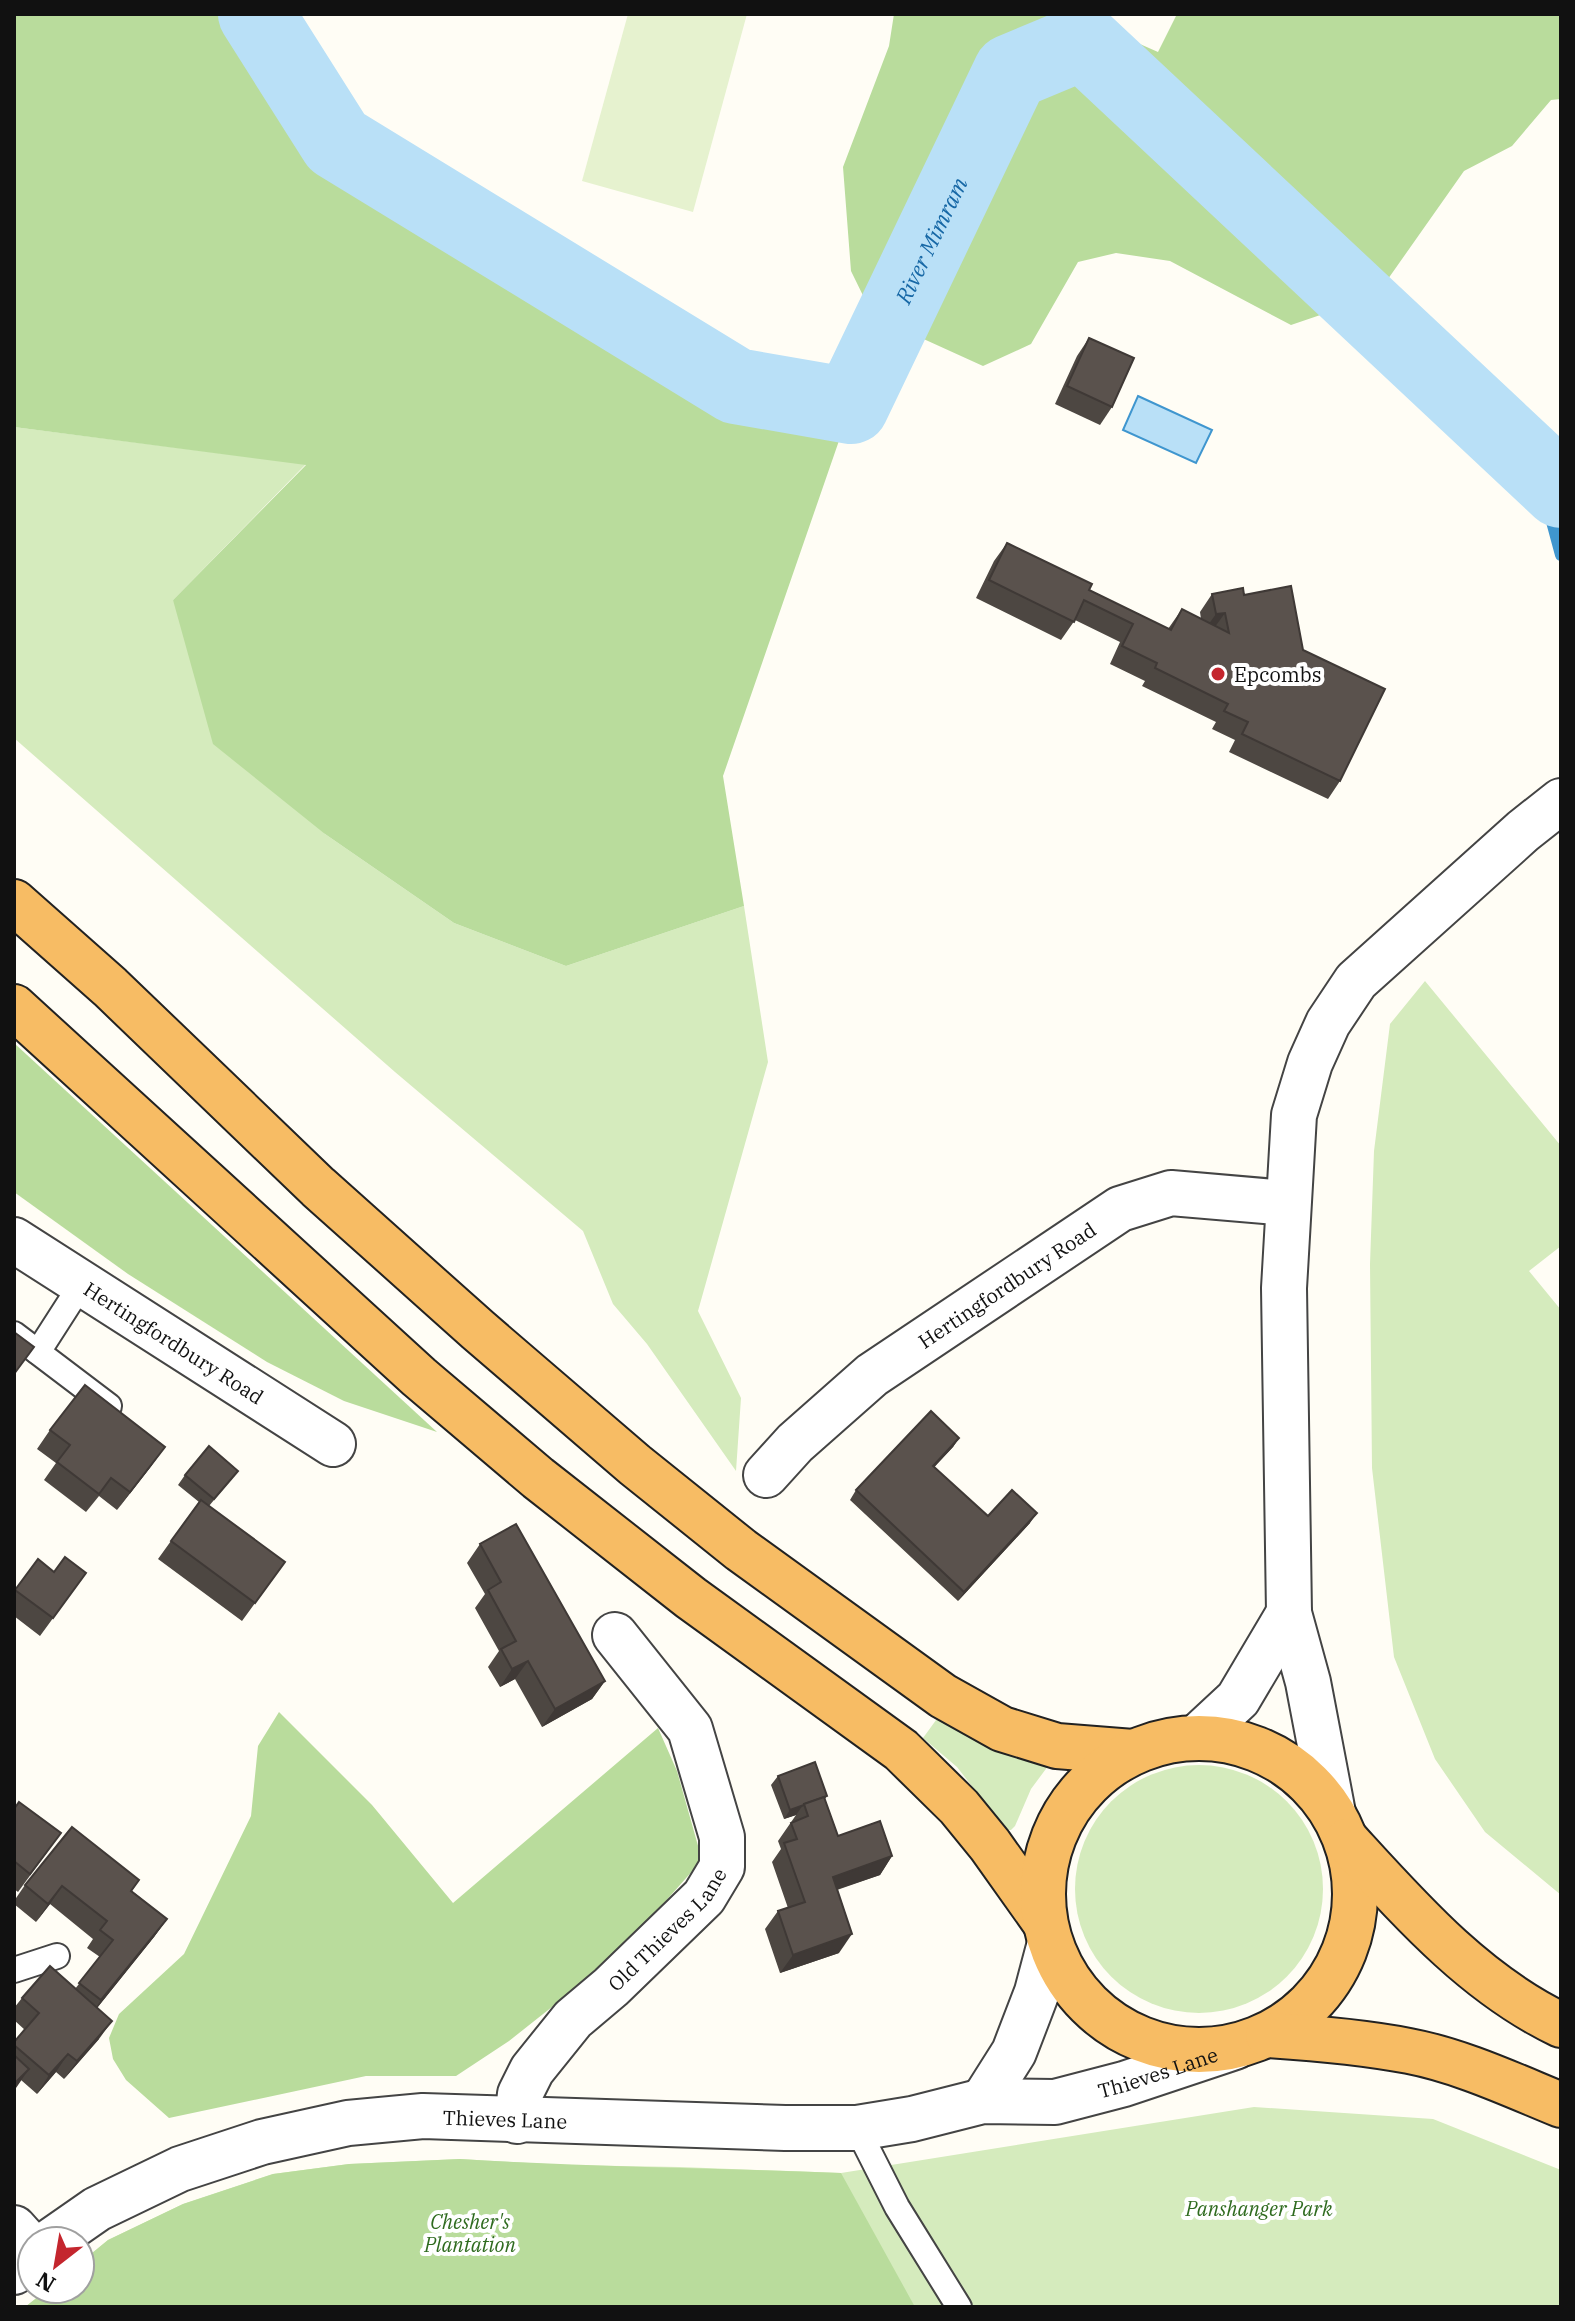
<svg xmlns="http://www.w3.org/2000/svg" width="1575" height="2321" font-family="'IBM Plex Serif',serif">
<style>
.green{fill:#d5ebbd}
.forest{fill:#b9dc9c}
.pitch{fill:#e6f2cf}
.water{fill:#b9e0f7;stroke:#3f96cf;stroke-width:2}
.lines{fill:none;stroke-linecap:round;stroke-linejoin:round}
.stream{stroke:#3f96cf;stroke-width:12}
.river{stroke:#b9e0f7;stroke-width:76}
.service-casing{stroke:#444;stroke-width:28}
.minor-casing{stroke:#444;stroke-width:48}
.tertiary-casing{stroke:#444;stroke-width:48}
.trunk-casing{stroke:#222;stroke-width:48}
.service{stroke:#fff;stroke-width:24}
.minor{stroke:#fff;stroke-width:44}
.tertiary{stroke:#fff;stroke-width:44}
.trunk{stroke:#f7bc64;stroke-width:44}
.wall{fill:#4d4742}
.shaded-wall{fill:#3f3936}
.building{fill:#5a524d;stroke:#3f3936;stroke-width:2}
.poi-dot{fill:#c4262e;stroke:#fff;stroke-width:3}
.labels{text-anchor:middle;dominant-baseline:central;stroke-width:8;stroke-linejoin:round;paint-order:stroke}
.poi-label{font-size:20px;fill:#111;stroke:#fff;text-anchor:start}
.street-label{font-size:20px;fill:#111;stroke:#fff}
.park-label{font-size:20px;font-style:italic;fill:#2f6b1f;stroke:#fff}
.water-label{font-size:22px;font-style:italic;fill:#1768a6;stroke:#fff}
</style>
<rect width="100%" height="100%" fill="#fffdf5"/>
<g class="green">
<polygon points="14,427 306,464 173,600 325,834 454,923 566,966 744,906 768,1062 698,1311 741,1398 736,1471 647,1344 613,1304 583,1231 395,1072 14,738"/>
<polygon points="1425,981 1561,1146 1561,1246 1529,1271 1561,1310 1561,1895 1485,1832 1435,1759 1394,1657 1372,1468 1370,1264 1374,1151 1390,1024"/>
<polygon points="939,1716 1057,1754 1031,1789 1015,1826 1011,1830 1006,1830 957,1767 923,1738"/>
<circle cx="1199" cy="1889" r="124"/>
<polygon points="1254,2107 1433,2119 1561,2170 1561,2307 25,2307 48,2289 80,2289 80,2263 108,2240 183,2204 273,2174 349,2164 460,2159 563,2165 680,2167 841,2173"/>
</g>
<g class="forest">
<polygon points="16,14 255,14 338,142 736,386 851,406 723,776 744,906 566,966 454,923 325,834 213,744 173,600 306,465 14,427 14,17"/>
<polygon points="894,14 1072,14 1158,52 1177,14 1561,14 1561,99 1551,100 1512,146 1464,171 1376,296 1291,325 1170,261 1116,253 1078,262 1031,344 983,366 873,316 851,271 843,167 889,46"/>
<polygon points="14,1043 437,1432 344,1401 267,1362 128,1274 14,1192"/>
<polygon points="279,1712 372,1805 453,1903 658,1728 677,1771 702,1860 633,1938 586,1980 509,2041 456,2076 366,2076 169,2118 126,2080 113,2059 109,2038 119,2014 184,1954 251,1816 258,1746"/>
<path d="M 460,2159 C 587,2167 714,2168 841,2173 L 915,2307 L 25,2307 L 48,2289 L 80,2289 L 80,2263 L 108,2240 L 183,2204 L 273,2174 L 349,2164 Z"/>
</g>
<polygon class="pitch" points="628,14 747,14 693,212 582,181"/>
<polygon class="water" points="1138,396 1212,430 1196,463 1123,430"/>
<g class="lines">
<polyline class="stream" points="1537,466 1561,555"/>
<path class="river" id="s1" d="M 256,14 L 337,142 L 736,386 L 851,406 L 1011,72 L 1083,42 L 1561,490"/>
<g class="service-casing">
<g id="service">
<polyline points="14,1334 109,1406"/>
<polyline points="38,1352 81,1285"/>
<polyline points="14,1970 57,1956"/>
<polyline points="857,2128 897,2207 959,2307"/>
</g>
</g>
<g class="minor-casing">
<g id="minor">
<path id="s2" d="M 14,1240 L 333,1444"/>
<path id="s3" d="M 766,1475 L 795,1443 L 872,1375 L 1120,1209 L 1171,1193 L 1287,1203"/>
<polyline points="1196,1738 1238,1699 1289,1613"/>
<polyline points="1333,1813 1308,1682 1289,1613 1284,1288 1294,1115 1310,1063 1328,1023 1356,981 1523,831 1561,801"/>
<path id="s4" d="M 517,2121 L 520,2094 L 532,2070 L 573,2019 L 611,1987 L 704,1897 L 722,1867 L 722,1837 L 690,1729 L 615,1635"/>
<polyline points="14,2228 32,2248"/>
</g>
</g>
<g class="tertiary-casing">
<g id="tertiary">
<polyline points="983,2101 1014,2052 1037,1992 1050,1943"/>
<path id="s5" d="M 51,2241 L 97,2209 L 180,2169 L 262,2142 L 348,2123 L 423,2116 L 785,2128 L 857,2128 L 912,2119 L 983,2101 L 1055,2102 L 1124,2084 L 1235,2047"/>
<polyline points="14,2272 32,2255"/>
</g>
</g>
<g class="trunk-casing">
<g id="trunk">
<polyline points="14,902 110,987 318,1187 478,1330 635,1465 741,1550 943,1696 1002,1729 1057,1746 1133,1752"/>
<polyline points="14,1007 419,1377 538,1478 691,1598 901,1750 959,1807 990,1845 1044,1921"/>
<circle cx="1199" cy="1894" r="156"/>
<path d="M 1347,1841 C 1410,1910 1475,1984 1561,2025"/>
<path d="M 1268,2035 C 1315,2038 1362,2042 1409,2051 C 1461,2061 1512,2085 1561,2105"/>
</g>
</g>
<use href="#service" class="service"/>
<use href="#minor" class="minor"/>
<use href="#tertiary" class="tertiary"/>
<use href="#trunk" class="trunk"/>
</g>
<g class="wall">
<polygon points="1089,338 1112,407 1100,425 1055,404 1077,356"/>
<polygon points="1007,543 1089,590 1168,629 1182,609 1201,619 1200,612 1212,594 1244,595 1303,650 1340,781 1328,799 1229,752 1235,740 1212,729 1216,722 1142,686 1145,681 1110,664 1120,642 1075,620 1061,640 976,598 994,561"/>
<polygon points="50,1430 152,1465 117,1510 99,1496 86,1512 44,1480 56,1463 37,1449"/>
<polygon points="959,1438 953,1447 934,1467 988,1516 1030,1523 958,1601 850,1500 856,1490"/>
<polygon points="238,1471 209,1506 285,1562 242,1621 158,1559 199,1502 178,1485 185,1475"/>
<polygon points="480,1544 605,1681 592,1699 542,1727 515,1679 500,1687 488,1667 499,1651 475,1608 485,1594 467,1563"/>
<polygon points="38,1559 54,1572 86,1573 40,1636 14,1616 14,1592"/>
<polygon points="778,1776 827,1796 825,1799 838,1836 892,1856 880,1875 837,1890 839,1953 780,1973 765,1929 778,1911 788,1908 772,1862 781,1849 778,1841 796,1815 784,1819 771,1785"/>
<polygon points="14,1809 48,1851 18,1892 14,1889"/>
<polygon points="139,1880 132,1891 167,1919 154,1937 97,2008 99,2039 64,2079 56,2072 37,2094 21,2080 14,2090 14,2042 25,2030 14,2020 14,2008 22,1998 75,1989 100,1957 87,1948 93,1939 50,1904 36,1922 14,1904 14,1901 25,1885"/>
</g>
<g class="shaded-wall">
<polygon points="1225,613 1212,631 1203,632 1216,614"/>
<polygon points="959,1438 953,1447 927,1475 933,1466"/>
<polygon points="165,1447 152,1465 117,1510 130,1492"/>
<polygon points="1037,1513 1030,1523 958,1601 964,1592"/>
<polygon points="528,1661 515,1679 500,1687 512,1669"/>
<polygon points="605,1681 592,1699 542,1727 555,1709"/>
<polygon points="803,1805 796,1815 784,1819 790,1810"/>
<polygon points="892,1856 880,1875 820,1895 833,1877"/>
<polygon points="62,1886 50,1904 36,1922 48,1904"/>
<polygon points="167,1919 154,1937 89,2018 101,2000"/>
<polygon points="852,1934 839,1953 780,1973 793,1955"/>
<polygon points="112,2021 99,2039 64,2079 77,2061"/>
<polygon points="68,2054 56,2072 37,2094 49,2075"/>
<polygon points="29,2069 16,2088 14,2090 14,2084"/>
</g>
<g class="building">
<polygon points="1089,338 1134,358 1112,407 1067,386"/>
<polygon points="1007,543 1092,584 1089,590 1171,630 1182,609 1229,633 1225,613 1216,614 1212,594 1243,588 1244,595 1291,586 1303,650 1385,689 1340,781 1242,734 1248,722 1224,711 1228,704 1155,668 1157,663 1122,646 1133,624 1084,600 1074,622 989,580"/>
<polygon points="14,1332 34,1347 14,1374"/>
<polygon points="85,1385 165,1447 130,1492 111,1478 99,1494 57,1462 70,1445 50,1430"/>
<polygon points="931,1411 959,1438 933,1466 988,1516 1012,1490 1037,1513 964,1592 856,1490"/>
<polygon points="209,1446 238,1471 214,1499 185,1475"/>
<polygon points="201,1500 285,1562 255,1603 171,1541"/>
<polygon points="516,1524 605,1681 555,1709 528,1661 512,1669 501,1649 516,1641 488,1590 501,1582 480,1544"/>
<polygon points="65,1557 86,1573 53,1618 15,1590 38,1559 54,1572"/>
<polygon points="815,1762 827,1796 804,1804 804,1805 790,1810 778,1776"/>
<polygon points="824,1797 838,1836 880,1821 892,1856 833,1877 852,1934 793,1955 778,1911 805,1902 784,1843 797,1839 791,1823 808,1816 804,1804"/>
<polygon points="19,1802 61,1833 30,1874 14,1861 14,1809"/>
<polygon points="72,1827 139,1880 131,1891 167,1919 101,2000 79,1983 113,1940 100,1930 107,1921 62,1886 48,1904 25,1885"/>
<polygon points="50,1966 112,2021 77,2061 68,2054 49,2075 14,2045 14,2042 39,2013 22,1998"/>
<polygon points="14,2055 29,2069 14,2084"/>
</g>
<circle class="poi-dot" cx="1218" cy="674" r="8"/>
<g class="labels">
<g class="poi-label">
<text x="1234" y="674">Epcombs</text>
</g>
<g class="street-label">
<text stroke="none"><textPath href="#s3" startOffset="308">Hertingfordbury Road</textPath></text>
<text stroke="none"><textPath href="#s2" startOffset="190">Hertingfordbury Road</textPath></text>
<text stroke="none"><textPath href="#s4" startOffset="250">Old Thieves Lane</textPath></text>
<text stroke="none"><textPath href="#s5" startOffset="1140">Thieves Lane</textPath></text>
<text stroke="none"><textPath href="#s5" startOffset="480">Thieves Lane</textPath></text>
</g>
<g class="park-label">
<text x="1259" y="2208">Panshanger Park</text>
<text x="470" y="2221">Chesher's<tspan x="470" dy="23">Plantation</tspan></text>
</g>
<g class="water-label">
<text stroke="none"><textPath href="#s1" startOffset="920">River Mimram</textPath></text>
</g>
</g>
<rect width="1575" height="2321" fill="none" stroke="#111111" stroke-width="32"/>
<g transform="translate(56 2265) rotate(211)"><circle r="38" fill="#ffffff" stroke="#a0a0a0" stroke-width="2"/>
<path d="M0-6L14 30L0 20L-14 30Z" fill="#c4262e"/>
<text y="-12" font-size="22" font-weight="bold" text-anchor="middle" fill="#111111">N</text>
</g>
</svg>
